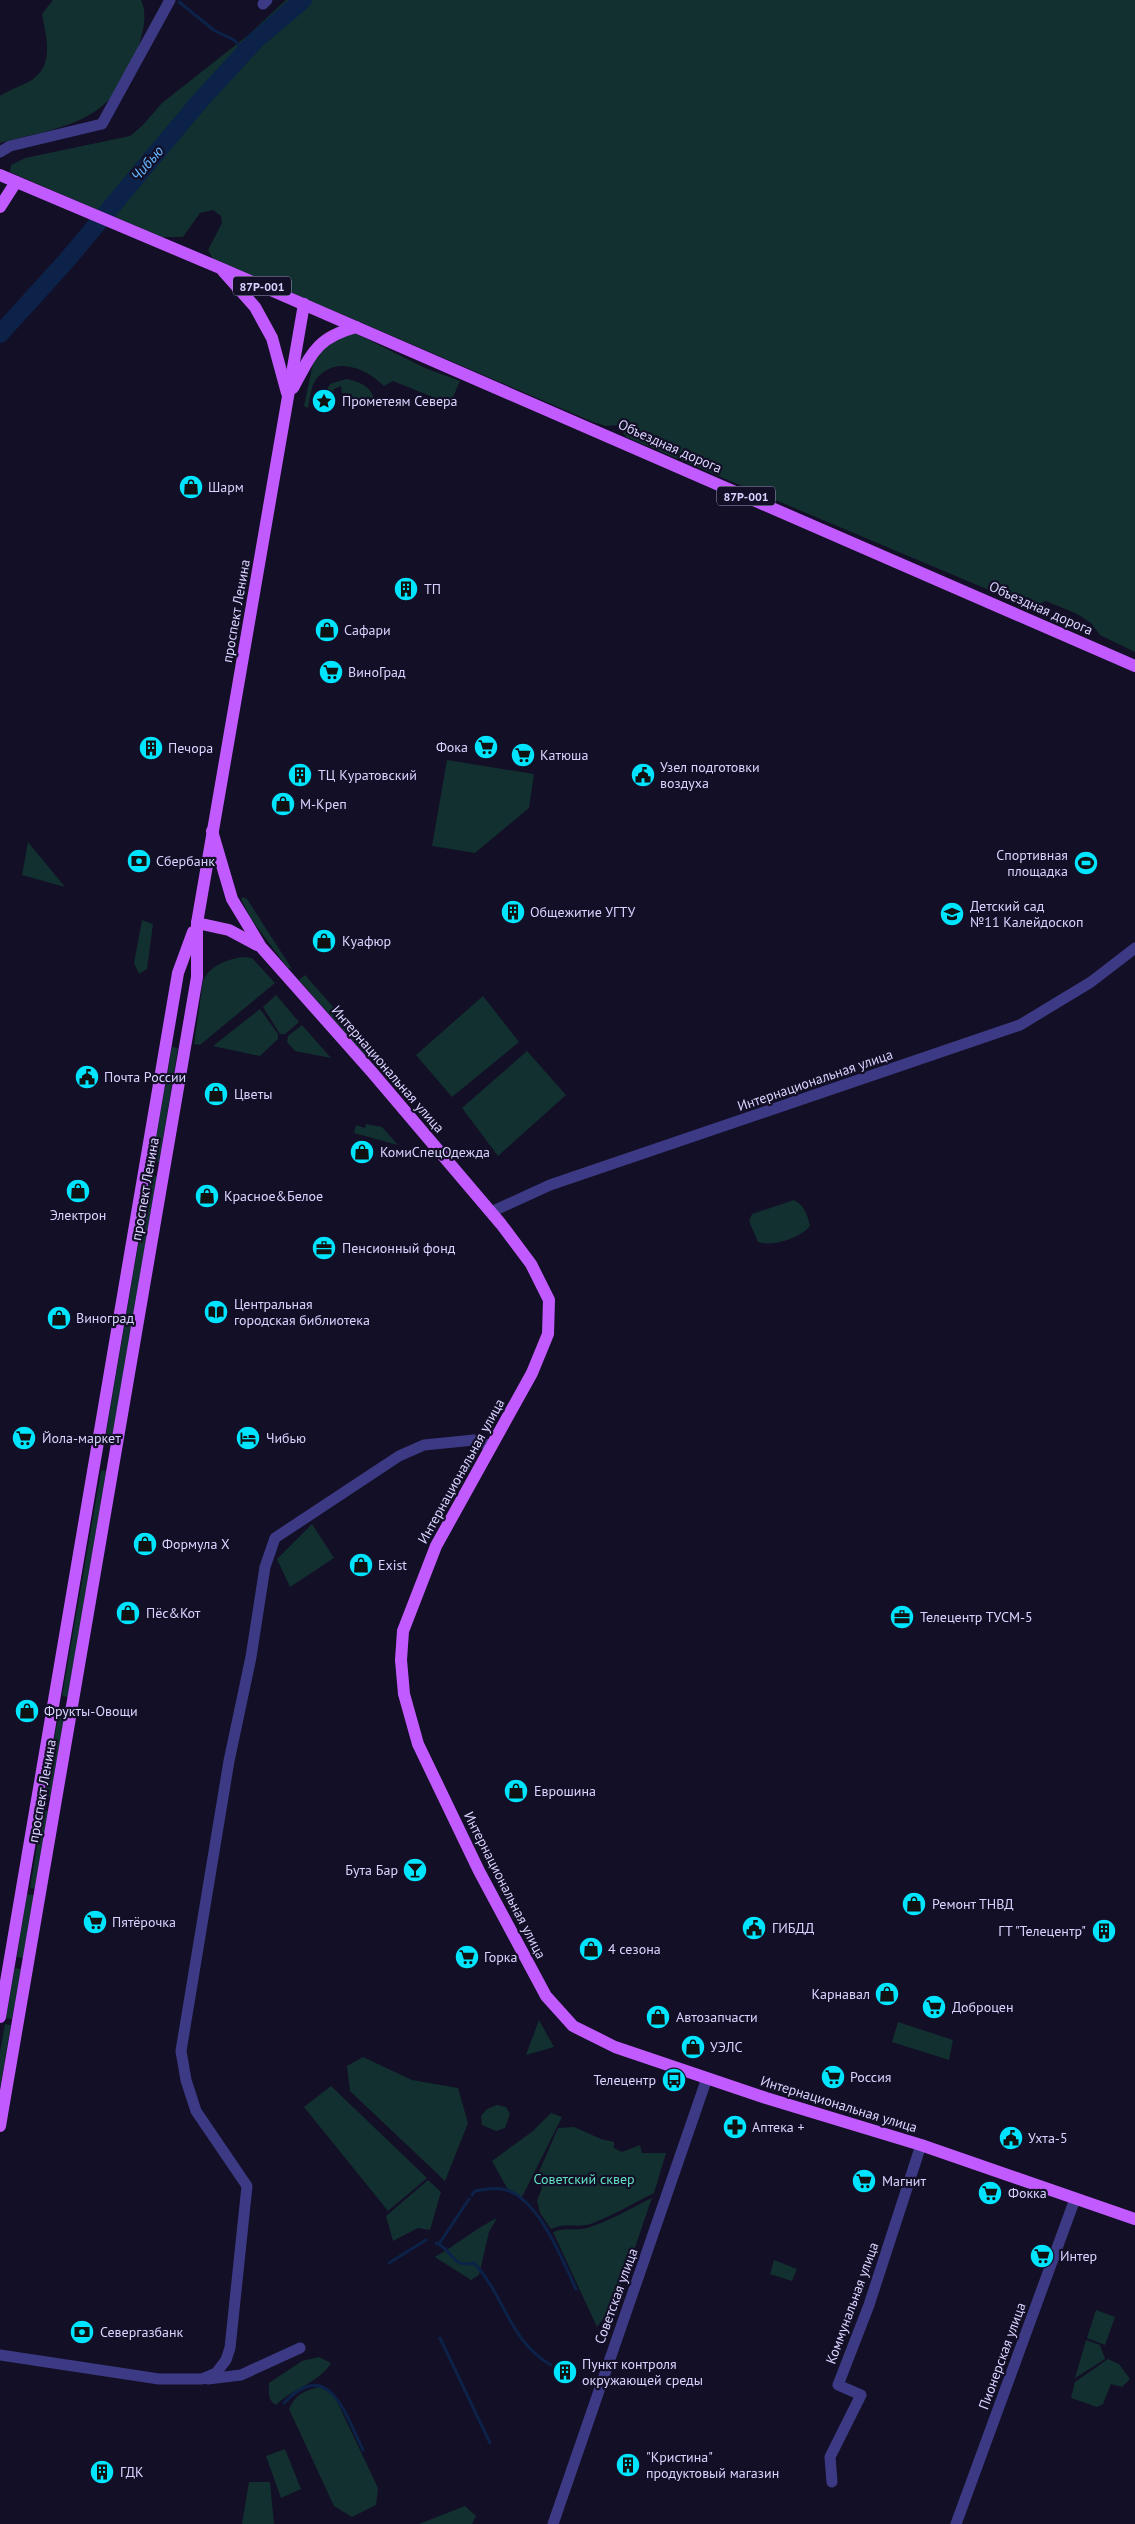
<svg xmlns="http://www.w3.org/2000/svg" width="1135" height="2524" font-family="'PT Sans',sans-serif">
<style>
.green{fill:#12302f}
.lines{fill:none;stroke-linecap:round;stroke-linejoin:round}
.stream{stroke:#0c2248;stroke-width:3}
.river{stroke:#0c2248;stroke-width:18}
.minor{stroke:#3d3a85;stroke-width:11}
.major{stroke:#c25bff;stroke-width:12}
.labels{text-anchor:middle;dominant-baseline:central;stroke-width:4.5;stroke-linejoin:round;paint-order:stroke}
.shield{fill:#130f26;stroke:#9e99be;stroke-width:1}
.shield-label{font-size:12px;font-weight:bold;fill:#d9d4ff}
.poi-label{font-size:14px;fill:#d9d4ff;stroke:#130f26;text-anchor:start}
.street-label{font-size:14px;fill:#d9d4ff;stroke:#130f26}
.park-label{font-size:14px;fill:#5fe0c0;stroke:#130f26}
.water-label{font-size:15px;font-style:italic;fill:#62b6ff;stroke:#130f26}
</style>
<rect width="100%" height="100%" fill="#130f26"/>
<g class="green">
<path d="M 53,0 L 141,0 C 148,15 143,33 138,48 C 113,124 68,125 0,143 L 0,96 C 10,89 22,86 32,80 C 55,64 46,37 42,14 Z"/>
<polygon points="286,0 1135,0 1135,652 1100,635 1091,623 1077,614 1046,601 1034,606 1022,604 626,437 618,425 606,426 593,422 213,259 208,250 222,223 221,216 213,210 200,213 183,237 161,237 10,172 11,165 25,158 130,136 142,126 162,103 247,36"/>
<path d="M 355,333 L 425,368 L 460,381 L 450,404 L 393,381 L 384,386 C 367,369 337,355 317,378 C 311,385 310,398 308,408 L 304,406 L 313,363 L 326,343 Z"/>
<path d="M 346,379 C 362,382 375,388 375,407 L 349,403 L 350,396 L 348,393 L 342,393 L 341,386 L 334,389 L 330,399 L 325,393 L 330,384 Z"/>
<polygon points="447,760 534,774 529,808 475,853 432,846"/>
<polygon points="28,842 65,887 22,875"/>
<polygon points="243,897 247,899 292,969 287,967 251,919 241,899"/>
<polygon points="142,920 153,924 147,969 139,974 134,963"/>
<path d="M 242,957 L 252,958 L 275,983 L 200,1045 L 194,1044 L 203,981 C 210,965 226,960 242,957 Z"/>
<polygon points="305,975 371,1050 370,1054 365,1055 299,980"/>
<polygon points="276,995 299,1022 285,1034 280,1034 263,1007"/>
<polygon points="483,996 519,1042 452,1097 416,1055"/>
<polygon points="260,1009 278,1034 278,1039 260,1056 213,1046"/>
<polygon points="302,1025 331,1058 295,1051 287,1042 288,1036"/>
<polygon points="172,1047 178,1048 159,1162 152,1161"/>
<polygon points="527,1051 566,1095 498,1156 462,1108"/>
<polygon points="366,1124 382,1127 398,1145 354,1133 356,1125 365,1128"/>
<polygon points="150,1175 157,1176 113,1435 109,1436 106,1434"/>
<path d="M 794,1200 C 805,1206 807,1214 810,1226 C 801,1238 772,1247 758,1242 L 749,1221 L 752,1214 Z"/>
<polygon points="104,1470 106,1472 68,1697 62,1696 101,1471"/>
<polygon points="312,1524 334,1558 290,1587 277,1559"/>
<polygon points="60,1707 66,1708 50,1797 44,1796"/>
<polygon points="43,1810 49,1811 36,1889 30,1888"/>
<polygon points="27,1894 34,1895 23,1958 17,1957"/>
<polygon points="15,1968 21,1969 12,2019 6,2018"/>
<polygon points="539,2020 554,2047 526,2055"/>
<polygon points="898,2022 953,2040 949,2060 892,2042"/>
<polygon points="5,2024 11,2025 0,2088 0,2052"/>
<polygon points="363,2057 412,2080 458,2088 468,2123 445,2181 350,2091 347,2066"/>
<polygon points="331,2086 427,2178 388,2211 304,2107"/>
<polygon points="497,2105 506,2107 510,2114 505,2128 496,2131 482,2125 481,2116 487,2109"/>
<polygon points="551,2113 562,2117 522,2197 507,2188 492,2161 533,2131"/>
<path d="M 574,2127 L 601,2139 L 614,2142 L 614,2148 L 622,2152 L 640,2145 L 642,2153 L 666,2153 L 654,2193 C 634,2203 614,2215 593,2223 C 577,2229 567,2222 551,2229 L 540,2213 L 537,2201 L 542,2188 L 538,2174 L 558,2128 Z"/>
<polygon points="428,2180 441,2192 430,2230 418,2228 393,2241 386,2216"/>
<path d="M 652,2198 C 638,2236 622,2297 597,2327 L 553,2232 C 565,2227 575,2231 587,2228 C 610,2221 631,2208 652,2198 Z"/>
<path d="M 497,2218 L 489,2232 L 479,2275 L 471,2280 L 435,2257 C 456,2245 475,2229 497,2218 Z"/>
<polygon points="774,2260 797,2269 792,2281 770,2274"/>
<polygon points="1096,2310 1115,2317 1105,2345 1087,2338"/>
<polygon points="1086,2340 1100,2345 1105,2359 1075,2378"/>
<path d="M 319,2357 L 331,2363 C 318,2384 293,2388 276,2405 C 267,2400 269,2392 269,2383 L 302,2361 Z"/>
<polygon points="1108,2359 1119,2364 1130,2379 1122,2387 1111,2384 1103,2404 1097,2407 1071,2398 1075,2382"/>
<path d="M 319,2387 L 333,2393 L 378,2488 L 376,2505 L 352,2517 L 334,2506 L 289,2409 C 296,2394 304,2391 319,2387 Z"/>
<polygon points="285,2449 301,2489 281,2498 266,2456"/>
<polygon points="249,2482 270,2482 274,2524 242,2524"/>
<polygon points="465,2506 476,2516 472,2524 419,2524"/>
</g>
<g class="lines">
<g class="stream">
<polyline points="179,2 215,31 234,40 245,52"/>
<path d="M 472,2195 L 475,2191 C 484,2190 493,2187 502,2189 C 538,2195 562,2260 576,2289"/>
<path d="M 436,2243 C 452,2248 451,2269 474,2263 C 505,2296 509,2341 551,2365"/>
<polyline points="439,2244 469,2199"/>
<polyline points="389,2263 426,2240"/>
<polyline points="440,2338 490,2443"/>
<path d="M 284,2403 C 329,2355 346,2416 363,2450"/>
</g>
<polyline class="river" points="0,334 67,260 199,102 255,41 303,0"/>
<g class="minor">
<polyline points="263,4 267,0"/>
<polyline points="0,152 10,146 102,124 170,0"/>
<polyline points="491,1212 550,1185 1020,1025 1091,982 1135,948"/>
<polyline points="0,2355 159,2379 202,2379 216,2373 226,2360 230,2348 247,2186 196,2111 186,2080 181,2051 229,1761 251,1657 265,1567 275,1538 399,1456 424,1445 474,1440 492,1446"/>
<polyline points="208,2379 241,2375 300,2348"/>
<polyline points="832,2482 830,2457 861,2395 838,2385 869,2305 921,2145"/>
<polyline points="553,2524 707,2078"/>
<polyline points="956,2524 1075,2199"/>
</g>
<g class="major">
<polyline points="0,175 220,268 1135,666"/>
<polyline points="0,207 16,182"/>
<polyline points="223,271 255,307 272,338 287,393"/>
<path d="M 293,388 C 312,353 316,338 356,327"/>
<polyline points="212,831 232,899 261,947 371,1071 501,1224 531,1264 549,1300 548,1334 532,1373 436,1546 403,1631 401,1660 404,1694 418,1744 479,1871 546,1996 573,2026 615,2047 766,2098 921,2145 1135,2219"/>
<polyline points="197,923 229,930 257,945"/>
<polyline points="0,2017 178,973 193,932"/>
<polyline points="0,2126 197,977 197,923 304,304"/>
</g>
</g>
<defs>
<g id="sight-disc" transform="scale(1.25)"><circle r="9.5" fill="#00e5ff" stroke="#130f26"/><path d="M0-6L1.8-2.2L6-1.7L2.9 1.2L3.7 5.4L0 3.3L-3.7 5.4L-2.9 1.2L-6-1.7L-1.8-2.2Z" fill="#111"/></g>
<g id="shop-disc" transform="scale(1.25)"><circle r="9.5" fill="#00e5ff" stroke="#130f26"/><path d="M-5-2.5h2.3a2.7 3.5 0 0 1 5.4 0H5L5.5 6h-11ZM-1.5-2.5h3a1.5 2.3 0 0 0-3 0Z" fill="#111"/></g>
<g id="building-disc" transform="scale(1.25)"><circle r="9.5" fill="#00e5ff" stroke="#130f26"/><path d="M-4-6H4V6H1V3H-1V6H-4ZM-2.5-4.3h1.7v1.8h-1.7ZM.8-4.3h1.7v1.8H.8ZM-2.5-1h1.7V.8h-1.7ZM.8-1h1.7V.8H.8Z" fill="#111"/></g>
<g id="supermarket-disc" transform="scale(1.25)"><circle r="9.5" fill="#00e5ff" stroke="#130f26"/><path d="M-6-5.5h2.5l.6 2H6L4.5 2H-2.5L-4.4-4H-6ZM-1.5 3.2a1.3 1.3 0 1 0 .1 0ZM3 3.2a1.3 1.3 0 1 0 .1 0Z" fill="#111"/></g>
<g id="civic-disc" transform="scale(1.25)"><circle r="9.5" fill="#00e5ff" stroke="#130f26"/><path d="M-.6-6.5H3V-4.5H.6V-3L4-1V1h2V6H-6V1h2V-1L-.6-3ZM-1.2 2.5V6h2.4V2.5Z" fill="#111"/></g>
<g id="bank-disc" transform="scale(1.25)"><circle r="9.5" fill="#00e5ff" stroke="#130f26"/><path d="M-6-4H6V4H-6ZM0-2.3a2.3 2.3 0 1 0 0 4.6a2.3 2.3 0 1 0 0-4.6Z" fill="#111"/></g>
<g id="stadium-disc" transform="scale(1.25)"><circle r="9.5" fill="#00e5ff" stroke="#130f26"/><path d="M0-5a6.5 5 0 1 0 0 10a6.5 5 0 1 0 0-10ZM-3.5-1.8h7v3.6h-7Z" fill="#111"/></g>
<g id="school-disc" transform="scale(1.25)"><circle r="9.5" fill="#00e5ff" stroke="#130f26"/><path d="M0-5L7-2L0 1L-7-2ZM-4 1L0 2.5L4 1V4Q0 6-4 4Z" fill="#111"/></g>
<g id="office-disc" transform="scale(1.25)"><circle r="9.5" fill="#00e5ff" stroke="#130f26"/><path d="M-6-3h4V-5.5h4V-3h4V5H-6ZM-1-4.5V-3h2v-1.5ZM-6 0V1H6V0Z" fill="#111"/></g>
<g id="library-disc" transform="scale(1.25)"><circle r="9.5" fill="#00e5ff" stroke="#130f26"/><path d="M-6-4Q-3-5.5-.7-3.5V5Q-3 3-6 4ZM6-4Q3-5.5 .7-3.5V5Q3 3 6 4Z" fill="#111"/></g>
<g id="hotel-disc" transform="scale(1.25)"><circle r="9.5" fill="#00e5ff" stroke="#130f26"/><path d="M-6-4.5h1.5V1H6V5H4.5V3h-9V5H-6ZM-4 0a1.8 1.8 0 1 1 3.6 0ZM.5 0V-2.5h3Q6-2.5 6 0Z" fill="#111"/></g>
<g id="bar-disc" transform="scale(1.25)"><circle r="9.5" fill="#00e5ff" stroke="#130f26"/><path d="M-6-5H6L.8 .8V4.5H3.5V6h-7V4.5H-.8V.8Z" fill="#111"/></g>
<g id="bus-disc" transform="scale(1.25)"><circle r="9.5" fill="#00e5ff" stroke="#130f26"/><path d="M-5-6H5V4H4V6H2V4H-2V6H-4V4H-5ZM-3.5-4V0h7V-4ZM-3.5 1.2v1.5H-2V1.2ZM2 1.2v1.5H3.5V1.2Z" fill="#111"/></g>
<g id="pharmacy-disc" transform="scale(1.25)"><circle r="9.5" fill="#00e5ff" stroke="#130f26"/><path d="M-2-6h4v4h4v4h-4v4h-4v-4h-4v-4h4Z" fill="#111"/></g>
</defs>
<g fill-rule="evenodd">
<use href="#sight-disc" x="324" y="401"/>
<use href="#shop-disc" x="191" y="487"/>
<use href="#building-disc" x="406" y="589"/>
<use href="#shop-disc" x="327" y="630"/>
<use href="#supermarket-disc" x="331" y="672"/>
<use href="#supermarket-disc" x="486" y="747"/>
<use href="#building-disc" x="151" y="748"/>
<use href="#supermarket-disc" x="523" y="755"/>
<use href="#building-disc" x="300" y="775"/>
<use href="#civic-disc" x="643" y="775"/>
<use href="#shop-disc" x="283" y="804"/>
<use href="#bank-disc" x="139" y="861"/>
<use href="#stadium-disc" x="1086" y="863"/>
<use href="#building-disc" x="513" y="912"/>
<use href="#school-disc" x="952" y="914"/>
<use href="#shop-disc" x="324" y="941"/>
<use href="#civic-disc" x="87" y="1077"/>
<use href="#shop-disc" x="216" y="1094"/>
<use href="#shop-disc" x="362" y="1152"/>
<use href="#shop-disc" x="78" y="1191"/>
<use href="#shop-disc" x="207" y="1196"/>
<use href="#office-disc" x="324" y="1248"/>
<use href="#library-disc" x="216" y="1312"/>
<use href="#shop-disc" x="59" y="1318"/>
<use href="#supermarket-disc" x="24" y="1438"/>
<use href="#hotel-disc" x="248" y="1438"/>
<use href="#shop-disc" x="145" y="1544"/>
<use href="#shop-disc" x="361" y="1565"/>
<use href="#shop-disc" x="128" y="1613"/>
<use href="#office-disc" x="902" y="1617"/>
<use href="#shop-disc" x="27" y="1711"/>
<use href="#shop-disc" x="516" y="1791"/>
<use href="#bar-disc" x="415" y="1870"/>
<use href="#shop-disc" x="914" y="1904"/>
<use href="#supermarket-disc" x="95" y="1922"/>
<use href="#civic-disc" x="754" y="1928"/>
<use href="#building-disc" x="1104" y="1931"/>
<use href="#shop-disc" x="591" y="1949"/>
<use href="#supermarket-disc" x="467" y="1957"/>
<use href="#shop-disc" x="887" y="1994"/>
<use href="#supermarket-disc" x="934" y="2007"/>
<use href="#shop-disc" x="658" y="2017"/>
<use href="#shop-disc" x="693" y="2047"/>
<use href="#supermarket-disc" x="833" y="2077"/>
<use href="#bus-disc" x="674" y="2080"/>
<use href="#pharmacy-disc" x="735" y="2127"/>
<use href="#civic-disc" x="1011" y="2138"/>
<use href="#supermarket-disc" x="864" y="2181"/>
<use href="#supermarket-disc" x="990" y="2193"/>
<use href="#supermarket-disc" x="1042" y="2256"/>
<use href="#bank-disc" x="82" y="2332"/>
<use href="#building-disc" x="565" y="2372"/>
<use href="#building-disc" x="628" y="2465"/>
<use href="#building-disc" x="102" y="2472"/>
</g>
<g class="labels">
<g class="shield">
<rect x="233" y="276.5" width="58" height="19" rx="4"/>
<rect x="717" y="486.5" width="58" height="19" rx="4"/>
</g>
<g class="shield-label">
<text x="262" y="286">87Р-001</text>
<text x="746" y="496">87Р-001</text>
</g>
<g class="poi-label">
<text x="342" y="401">Прометеям Севера</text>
<text x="208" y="487">Шарм</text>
<text x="424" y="589">ТП</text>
<text x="344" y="630">Сафари</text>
<text x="348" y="672">ВиноГрад</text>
<text x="468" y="747" text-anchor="end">Фока</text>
<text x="168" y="748">Печора</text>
<text x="540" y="755">Катюша</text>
<text x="660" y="767">Узел подготовки<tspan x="660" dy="16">воздуха</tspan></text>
<text x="318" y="775">ТЦ Куратовский</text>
<text x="300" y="804">М-Креп</text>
<text x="1068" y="855" text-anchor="end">Спортивная<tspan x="1068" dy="16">площадка</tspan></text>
<text x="156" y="861">Сбербанк</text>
<text x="970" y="906">Детский сад<tspan x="970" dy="16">№11 Калейдоскоп</tspan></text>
<text x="530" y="912">Общежитие УГТУ</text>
<text x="342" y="941">Куафюр</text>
<text x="104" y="1077">Почта России</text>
<text x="234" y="1094">Цветы</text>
<text x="380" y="1152">КомиСпецОдежда</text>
<text x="224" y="1196">Красное&amp;Белое</text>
<text x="78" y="1215" text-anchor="middle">Электрон</text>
<text x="342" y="1248">Пенсионный фонд</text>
<text x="234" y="1304">Центральная<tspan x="234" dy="16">городская библиотека</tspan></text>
<text x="76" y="1318">Виноград</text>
<text x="42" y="1438">Йола-маркет</text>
<text x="266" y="1438">Чибью</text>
<text x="162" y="1544">Формула X</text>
<text x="378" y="1565">Exist</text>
<text x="146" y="1613">Пёс&amp;Кот</text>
<text x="920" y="1617">Телецентр ТУСМ-5</text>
<text x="44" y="1711">Фрукты-Овощи</text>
<text x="534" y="1791">Еврошина</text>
<text x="398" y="1870" text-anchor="end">Бута Бар</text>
<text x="932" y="1904">Ремонт ТНВД</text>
<text x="112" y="1922">Пятёрочка</text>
<text x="772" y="1928">ГИБДД</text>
<text x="1086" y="1931" text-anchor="end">ГТ "Телецентр"</text>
<text x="608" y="1949">4 сезона</text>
<text x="484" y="1957">Горка</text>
<text x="870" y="1994" text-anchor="end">Карнавал</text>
<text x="952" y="2007">Доброцен</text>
<text x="676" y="2017">Автозапчасти</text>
<text x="710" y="2047">УЭЛС</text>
<text x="850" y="2077">Россия</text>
<text x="656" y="2080" text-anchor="end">Телецентр</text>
<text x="752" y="2127">Аптека +</text>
<text x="1028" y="2138">Ухта-5</text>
<text x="882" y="2181">Магнит</text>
<text x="1008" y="2193">Фокка</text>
<text x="1060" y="2256">Интер</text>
<text x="100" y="2332">Севергазбанк</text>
<text x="582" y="2364">Пункт контроля<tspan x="582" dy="16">окружающей среды</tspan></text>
<text x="646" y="2457">"Кристина"<tspan x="646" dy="16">продуктовый магазин</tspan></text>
<text x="120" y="2472">ГДК</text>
</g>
<g class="street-label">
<text transform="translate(670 446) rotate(24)">Объездная дорога</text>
<text transform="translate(1041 608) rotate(24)">Объездная дорога</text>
<text transform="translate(236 611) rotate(-80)">проспект Ленина</text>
<text transform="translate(388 1069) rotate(49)">Интернациональная улица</text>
<text transform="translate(815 1080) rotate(-19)">Интернациональная улица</text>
<text transform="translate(145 1189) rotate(-80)">проспект Ленина</text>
<text transform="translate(461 1471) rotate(-61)">Интернациональная улица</text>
<text transform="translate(42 1791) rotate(-80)">проспект Ленина</text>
<text transform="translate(505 1885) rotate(63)">Интернациональная улица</text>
<text transform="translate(839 2104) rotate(17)">Интернациональная улица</text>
<text transform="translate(616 2296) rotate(-70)">Советская улица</text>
<text transform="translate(852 2303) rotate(-70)">Коммунальная улица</text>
<text transform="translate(1002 2356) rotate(-70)">Пионерская улица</text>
</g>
<g class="park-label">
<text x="584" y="2179">Советский сквер</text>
</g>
<g class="water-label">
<text transform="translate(147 163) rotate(-49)">Чибью</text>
</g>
</g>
</svg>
